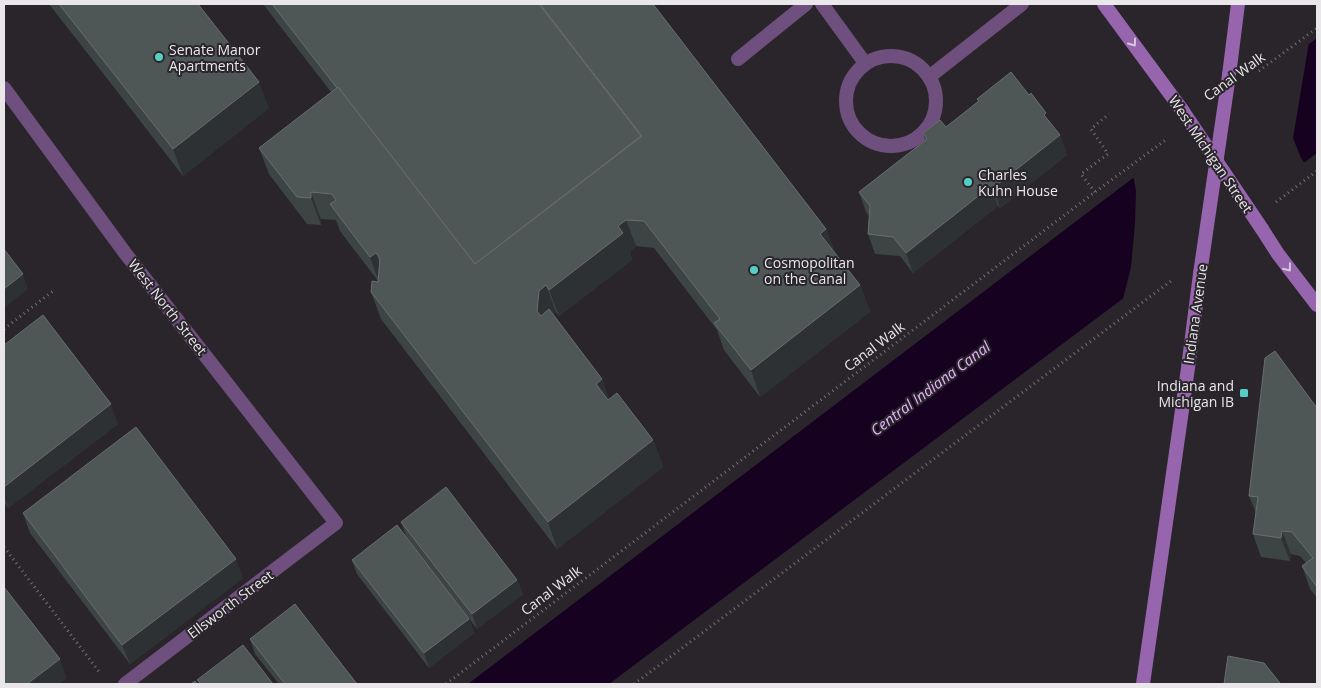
<svg xmlns="http://www.w3.org/2000/svg" width="1321" height="688" font-family="'Open Sans',sans-serif">
<style>
.water{fill:#170120}
.pier{fill:#29252b}
.lines{fill:none;stroke-linecap:round;stroke-linejoin:round}
.path{stroke:#767377;stroke-width:3;stroke-dasharray:1 4;stroke-linecap:butt}
.service{stroke:#6f4f7e;stroke-width:14}
.minor{stroke:#6f4f7e;stroke-width:14}
.secondary{stroke:#9765ae;stroke-width:14}
.secondary-bridge{stroke:#9765ae;stroke-width:14}
.wall{fill:#3d4544}
.shaded-wall{fill:#2d3133}
.building{fill:#4f5756;stroke:#686d6d}
.oneway{stroke:#d4c6db}
.poi-dot{fill:#56cec3;stroke:#29252b;stroke-width:2}
.labels{text-anchor:middle;dominant-baseline:central;stroke-width:4;stroke-linejoin:round;paint-order:stroke}
.poi-label{font-size:14px;fill:#e9e7ea;stroke:#29252b;text-anchor:start}
.street-label{font-size:14px;fill:#e9e7ea;stroke:#29252b}
.water-label{font-size:15px;font-style:italic;fill:#e4affc;stroke:#29252b}
</style>
<rect width="100%" height="100%" fill="#29252b"/>
<polygon class="water" points="1317,38 1317,153 609,684 468,684"/>
<polygon class="pier" points="1309,42 1293,138 1301,158 1306,165 1122,303 1131,267 1135,223 1136,191 1133,175"/>
<g class="lines">
<g class="path">
<polyline points="1259,71 1317,28"/>
<polyline points="1095,192 1081,174 1108,154 1091,129 1109,114"/>
<polyline points="1276,202 1317,171"/>
<polyline points="4,329 53,291"/>
<polyline points="4,547 100,673"/>
<polyline points="446,684 1095,192 1167,139"/>
<polyline points="634,684 1171,281"/>
</g>
<g class="service">
<polyline points="822,4 865,63"/>
<circle cx="891" cy="101" r="45"/>
<polyline points="738,59 806,4"/>
<polyline points="929,77 1022,4"/>
</g>
<polyline class="minor" points="4,88 125,253 336,523 125,684"/>
<g class="secondary">
<polyline points="1104,4 1182,110"/>
<polyline points="1229,75 1238,4"/>
<polyline points="1262,229 1278,254 1317,305"/>
<polyline points="1143,684 1188,368 1200,274"/>
</g>
<g class="secondary-bridge">
<polyline points="1182,110 1262,229"/>
<polyline points="1200,274 1229,75"/>
</g>
</g>
<g class="wall">
<polygon points="49,4 198,4 269,108 183,176"/>
<polygon points="263,4 653,4 826,229 835,253 860,285 870,312 760,397 724,350 717,330 654,248 636,246 630,252 632,260 559,316 556,312 553,314 602,379 609,399 653,440 663,467 557,549 381,319 371,292 378,281 340,231 336,220 321,219 321,225 307,224 269,174 259,148 331,92"/>
<polygon points="977,99 1049,121 1060,135 1067,155 1000,208 998,206 913,273 900,256 875,254 868,234 869,216 866,212 859,192 925,140 923,133 946,127 978,102"/>
<polygon points="4,345 118,424 8,508 4,502"/>
<polygon points="1317,408 1317,598 1310,589 1302,566 1306,563 1300,556 1291,554 1290,561 1261,557 1253,534 1256,513 1249,496"/>
<polygon points="23,513 243,578 130,664 30,533"/>
<polygon points="401,522 517,580 523,594 477,629 406,536"/>
<polygon points="352,560 469,619 474,633 429,668 357,574"/>
<polygon points="250,639 357,684 279,684 255,654"/>
</g>
<g class="shaded-wall">
<polygon points="259,82 269,108 183,176 173,149"/>
<polygon points="1060,135 1067,155 1000,208 993,188"/>
<polygon points="991,186 998,206 913,273 906,253"/>
<polygon points="311,192 321,219 321,225 311,198"/>
<polygon points="626,220 636,246 630,252 632,260 559,316 549,290 618,226"/>
<polygon points="826,229 836,256 820,234"/>
<polygon points="376,253 386,280 380,284 370,257"/>
<polygon points="23,274 28,289 4,308 4,289"/>
<polygon points="546,285 556,312 549,318 547,338 537,311 539,291"/>
<polygon points="860,285 870,312 760,397 751,370"/>
<polygon points="602,379 612,406 596,384"/>
<polygon points="111,404 118,424 8,508 4,496 4,487"/>
<polygon points="653,440 663,467 557,549 548,522"/>
<polygon points="1282,531 1291,554 1290,561 1281,538"/>
<polygon points="236,559 243,578 130,664 122,645"/>
<polygon points="517,580 523,594 477,629 472,614"/>
<polygon points="469,619 474,633 429,668 424,653"/>
<polygon points="60,659 67,678 59,684 27,684"/>
</g>
<g class="building">
<polygon points="59,4 198,4 259,82 173,149"/>
<polygon points="272,4 539,4 641,136 475,264 338,87 337,88"/>
<polygon points="540,4 653,4 826,229 820,234 860,285 751,370 714,323 720,319 644,221 626,220 618,226 623,233 549,290 546,285 539,291 537,311 541,316 549,309 602,379 596,384 608,400 617,393 653,440 548,522 371,292 372,281 378,282 380,258 376,253 370,257 330,204 336,200 332,194 311,192 311,198 297,197 259,148 338,87 475,264 642,136"/>
<polygon points="1011,72 1029,95 1031,93 1046,113 1044,115 1060,135 993,188 991,186 906,253 893,237 868,234 870,206 859,192 927,139 923,133 940,120 946,127 979,101 977,99"/>
<polygon points="4,249 23,274 4,289"/>
<polygon points="43,315 111,404 4,487 4,345"/>
<polygon points="1275,351 1317,408 1317,587 1302,566 1313,558 1292,532 1282,531 1281,538 1253,534 1258,497 1249,496 1265,358"/>
<polygon points="136,427 236,559 122,645 23,513"/>
<polygon points="446,487 517,580 472,614 401,522"/>
<polygon points="397,525 469,619 424,653 352,560"/>
<polygon points="4,587 60,659 27,684 4,684"/>
<polygon points="295,604 357,684 285,684 250,639"/>
<polygon points="243,645 273,684 201,684 197,680"/>
<polygon points="1228,656 1264,663 1280,683 1278,684 1224,684"/>
<polygon points="195,681 197,684 191,684"/>
</g>
<defs><path id="oneway-chevron" d="M-2-3.5L2.5 0L-2 3.5" fill="none" stroke-width="1.6" stroke-linecap="round" stroke-linejoin="round" transform="scale(1.25)"/></defs>
<g class="oneway">
<use href="#oneway-chevron" transform="translate(1133 43) rotate(54)"/>
<use href="#oneway-chevron" transform="translate(1288 268) rotate(52)"/>
</g>
<g class="poi-dot">
<circle cx="159" cy="57" r="5"/>
<circle cx="968" cy="182" r="5"/>
<circle cx="754" cy="270" r="5"/>
<rect x="1239" y="388" width="10" height="10" rx="2.5"/>
</g>
<g class="labels">
<g class="poi-label">
<text x="169" y="49">Senate Manor<tspan x="169" dy="16">Apartments</tspan></text>
<text x="978" y="174">Charles<tspan x="978" dy="16">Kuhn House</tspan></text>
<text x="764" y="262">Cosmopolitan<tspan x="764" dy="16">on the Canal</tspan></text>
<text x="1234" y="385" text-anchor="end">Indiana and<tspan x="1234" dy="16">Michigan IB</tspan></text>
</g>
<g class="street-label">
<text transform="translate(1234 76) rotate(-36)">Canal Walk</text>
<text transform="translate(1211 154) rotate(56)">West Michigan Street</text>
<text transform="translate(168 307) rotate(52)">West North Street</text>
<text transform="translate(1195 314) rotate(-82)">Indiana Avenue</text>
<text transform="translate(874 346) rotate(-37)">Canal Walk</text>
<text transform="translate(551 590) rotate(-37)">Canal Walk</text>
<text transform="translate(230 604) rotate(-37)">Ellsworth Street</text>
</g>
<g class="water-label">
<text transform="translate(930 388) rotate(-37)">Central Indiana Canal</text>
</g>
</g>
<rect width="1321" height="688" fill="none" stroke="#e9e7ea" stroke-width="10"/>
</svg>
